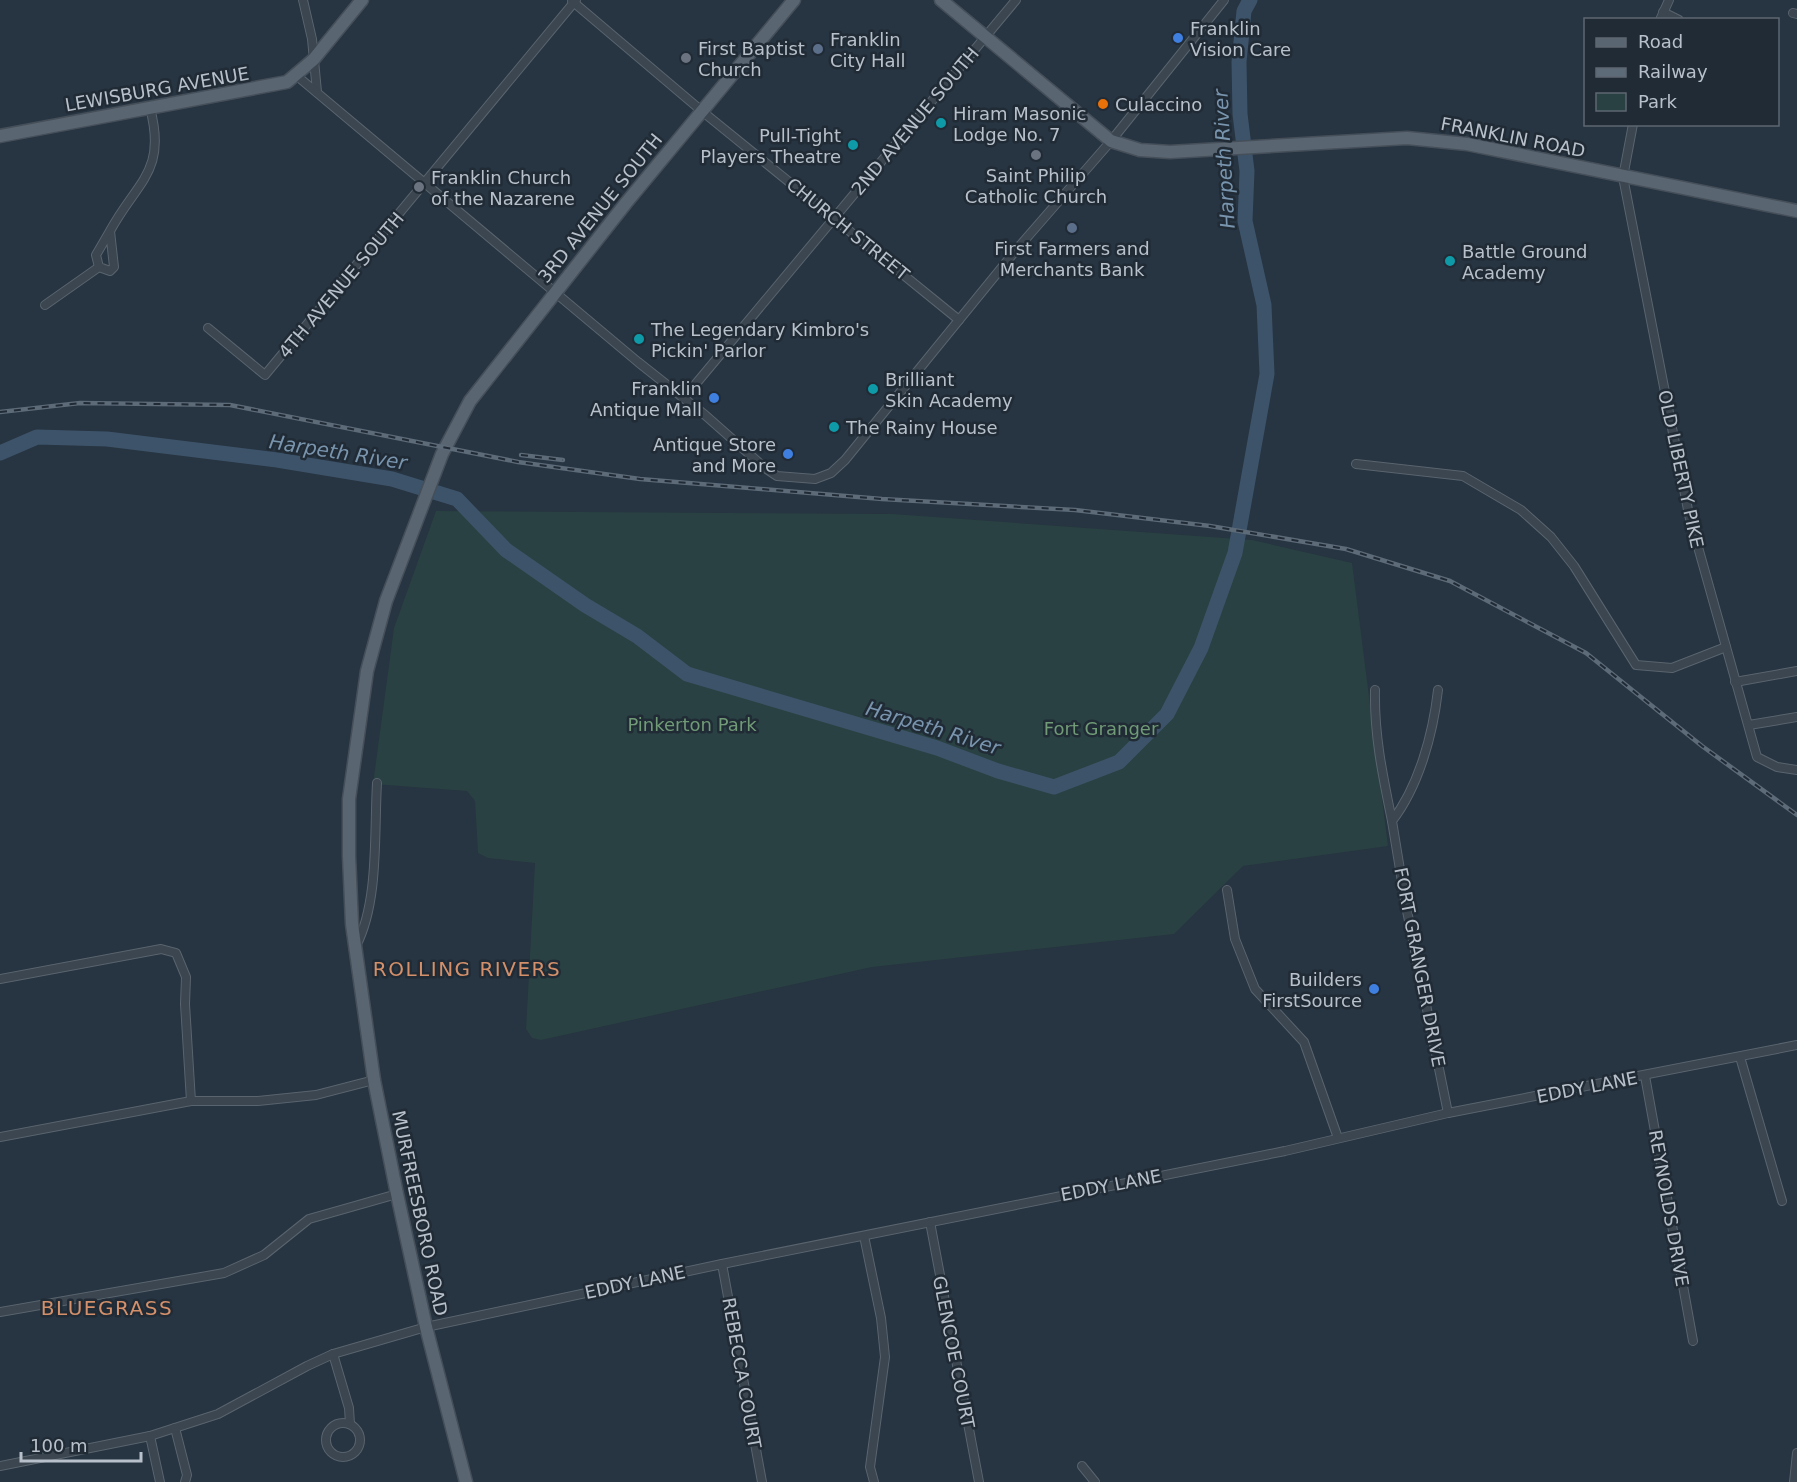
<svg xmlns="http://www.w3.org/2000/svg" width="1797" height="1482" font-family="'DejaVu Sans',sans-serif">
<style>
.green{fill:#294142}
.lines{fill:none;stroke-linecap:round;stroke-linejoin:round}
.river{stroke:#3d5369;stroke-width:15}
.street-casing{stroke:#59646e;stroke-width:10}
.primary-casing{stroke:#454f5a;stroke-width:15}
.street{stroke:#3b4651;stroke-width:8}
.primary{stroke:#596571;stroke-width:12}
.rail-casing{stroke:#5d6a78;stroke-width:4.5}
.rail{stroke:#202b36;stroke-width:2;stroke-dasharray:7;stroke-linecap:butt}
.shop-dot{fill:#3f7fe0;stroke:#202b36;stroke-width:2}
.service-dot{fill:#5c6f8a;stroke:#202b36;stroke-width:2}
.worship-dot{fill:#6b7280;stroke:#202b36;stroke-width:2}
.food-dot{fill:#e8710a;stroke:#202b36;stroke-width:2}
.culture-dot{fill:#0f9aa8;stroke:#202b36;stroke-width:2}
.labels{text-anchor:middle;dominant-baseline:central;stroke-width:5;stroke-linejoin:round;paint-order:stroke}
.poi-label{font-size:18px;fill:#b8c1cb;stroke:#202b36;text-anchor:start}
.street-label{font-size:18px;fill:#b8c1cb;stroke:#202b36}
.park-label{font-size:18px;fill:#709b76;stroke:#202b36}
.water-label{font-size:20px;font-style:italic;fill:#7994ad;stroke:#202b36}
.neighbourhood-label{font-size:20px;letter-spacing:1.5px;fill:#d4906a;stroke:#202b36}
</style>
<rect width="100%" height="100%" fill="#273441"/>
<polygon class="green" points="436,511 892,514 1252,540 1352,563 1388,846 1243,866 1174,934 872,967 541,1040 532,1038 526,1029 535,863 488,858 478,853 475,801 467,791 373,784 394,628"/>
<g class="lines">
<polyline class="river" points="0,453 37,437 107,439 277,460 392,479 457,499 506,550 585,605 637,636 687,674 937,748 998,771 1054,787 1119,762 1167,714 1201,648 1235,553 1267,374 1264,305 1245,221 1247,171 1240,114 1239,62 1244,11 1250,0"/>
<g class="street-casing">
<g id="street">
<polyline points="303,0 312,39 317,92"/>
<polyline points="572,1 703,112 959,320"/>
<polyline points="1663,12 1679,20"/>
<polyline points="1793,13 1797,14"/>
<polyline points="1660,20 1669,0"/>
<polyline points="297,76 638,362 705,415 765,468 777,476 815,479 831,473 845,460 1016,250 1111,141 1224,0"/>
<polyline points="1633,124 1623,177 1689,515 1757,757 1777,767 1797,770"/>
<path d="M 110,231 L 96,255 L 99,267 L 110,271 L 114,267 L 110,231 C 137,181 167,172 150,108"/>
<polyline points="45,305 99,267"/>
<polyline points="208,328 265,375 576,0"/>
<polyline points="684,398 1016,0"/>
<polyline points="1356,464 1463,476 1521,510 1551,537 1574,566 1636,665 1672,668 1726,647"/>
<polyline points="1735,682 1797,671"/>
<path d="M 1375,690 C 1374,735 1383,777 1392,821"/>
<path d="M 1438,690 C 1433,734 1419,786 1392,821 L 1406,906 L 1448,1113"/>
<polyline points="1749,725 1797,717"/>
<polyline points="1227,890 1235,939 1255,989 1304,1042 1338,1138"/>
<path d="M 356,946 C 379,902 374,834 377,783"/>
<polyline points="0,979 161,949 176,953 186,977 185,1004 191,1101"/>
<polyline points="1740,1057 1782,1201"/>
<polyline points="1645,1076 1693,1341"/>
<polyline points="0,1137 191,1101 258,1101 316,1095 374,1080"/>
<polyline points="930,1222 979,1482"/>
<polyline points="864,1236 881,1318 885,1357 870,1467 874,1482"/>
<polyline points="722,1264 762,1482"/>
<polyline points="0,1312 224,1273 264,1255 309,1219 397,1194"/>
<polyline points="333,1354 349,1408 350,1424"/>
<circle cx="343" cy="1440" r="17"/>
<polyline points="175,1428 187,1475 185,1482"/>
<polyline points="150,1436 160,1482"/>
<polyline points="0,1466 150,1436 218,1414 307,1366 333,1354 426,1327 722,1264 1285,1151 1448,1113 1797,1045"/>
<polyline points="1082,1466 1095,1482"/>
<polyline points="1794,1482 1797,1453"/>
</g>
</g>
<g class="primary-casing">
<g id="primary">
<polyline points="941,0 1111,141 1140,150 1170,152 1407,138 1467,144 1797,211"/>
<polyline points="0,136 287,82 313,60 362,0"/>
<polyline points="466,1482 426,1327 397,1194 374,1080 352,924 349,856 349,799 367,671 386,601 442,454 470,401 626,203 794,0"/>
</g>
</g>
<use href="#street" class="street"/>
<use href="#primary" class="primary"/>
<g class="rail-casing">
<g id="rail">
<polyline points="0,412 80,403 230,405 518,462 640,479 882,499 1075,510 1210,526 1346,549 1450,581 1586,653 1702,746 1797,815"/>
<polyline points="521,455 563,460"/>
</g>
</g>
<use href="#rail" class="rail"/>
</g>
<g class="shop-dot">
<circle cx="1178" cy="38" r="6"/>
<circle cx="714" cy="398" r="6"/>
<circle cx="788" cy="454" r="6"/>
<circle cx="1374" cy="989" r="6"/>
</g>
<g class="service-dot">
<circle cx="818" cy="49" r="6"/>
<circle cx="1072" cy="228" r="6"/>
</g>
<g class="worship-dot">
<circle cx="686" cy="58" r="6"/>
<circle cx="1036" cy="155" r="6"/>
<circle cx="419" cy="187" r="6"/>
</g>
<circle class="food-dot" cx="1103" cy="104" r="6"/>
<g class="culture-dot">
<circle cx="941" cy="123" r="6"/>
<circle cx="853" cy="145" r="6"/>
<circle cx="1450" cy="261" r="6"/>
<circle cx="639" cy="339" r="6"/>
<circle cx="873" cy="389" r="6"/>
<circle cx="834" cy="427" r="6"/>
</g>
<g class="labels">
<g class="poi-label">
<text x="1190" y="28">Franklin<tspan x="1190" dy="21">Vision Care</tspan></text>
<text x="830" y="39">Franklin<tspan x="830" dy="21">City Hall</tspan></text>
<text x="698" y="48">First Baptist<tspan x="698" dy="21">Church</tspan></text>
<text x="1115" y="104">Culaccino</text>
<text x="953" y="113">Hiram Masonic<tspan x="953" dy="21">Lodge No. 7</tspan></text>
<text x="841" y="135" text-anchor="end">Pull-Tight<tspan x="841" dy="21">Players Theatre</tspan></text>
<text x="1036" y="175" text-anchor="middle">Saint Philip<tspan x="1036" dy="21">Catholic Church</tspan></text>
<text x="431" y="177">Franklin Church<tspan x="431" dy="21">of the Nazarene</tspan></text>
<text x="1072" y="248" text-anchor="middle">First Farmers and<tspan x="1072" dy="21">Merchants Bank</tspan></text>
<text x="1462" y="251">Battle Ground<tspan x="1462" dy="21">Academy</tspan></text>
<text x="651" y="329">The Legendary Kimbro's<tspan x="651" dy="21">Pickin' Parlor</tspan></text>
<text x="885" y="379">Brilliant<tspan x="885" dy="21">Skin Academy</tspan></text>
<text x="702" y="388" text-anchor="end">Franklin<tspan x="702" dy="21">Antique Mall</tspan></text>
<text x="846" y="427">The Rainy House</text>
<text x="776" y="444" text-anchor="end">Antique Store<tspan x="776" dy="21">and More</tspan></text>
<text x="1362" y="979" text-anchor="end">Builders<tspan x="1362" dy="21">FirstSource</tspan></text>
</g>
<g class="street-label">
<text transform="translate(157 89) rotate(-10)">LEWISBURG AVENUE</text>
<text transform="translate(915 121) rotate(-50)">2ND AVENUE SOUTH</text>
<text transform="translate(1513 137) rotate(11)">FRANKLIN ROAD</text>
<text transform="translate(600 208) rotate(-51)">3RD AVENUE SOUTH</text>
<text transform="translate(848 229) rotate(39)">CHURCH STREET</text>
<text transform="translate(341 285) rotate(-50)">4TH AVENUE SOUTH</text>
<text transform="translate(1681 469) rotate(78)">OLD LIBERTY PIKE</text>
<text transform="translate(1420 967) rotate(79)">FORT GRANGER DRIVE</text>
<text transform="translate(1587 1087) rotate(-11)">EDDY LANE</text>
<text transform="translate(1111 1185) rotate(-11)">EDDY LANE</text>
<text transform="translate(1669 1208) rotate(80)">REYNOLDS DRIVE</text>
<text transform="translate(420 1213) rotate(78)">MURFREESBORO ROAD</text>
<text transform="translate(635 1282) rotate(-12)">EDDY LANE</text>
<text transform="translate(954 1352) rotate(79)">GLENCOE COURT</text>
<text transform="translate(742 1373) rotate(80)">REBECCA COURT</text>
</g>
<g class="park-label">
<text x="692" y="724">Pinkerton Park</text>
<text x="1101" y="728">Fort Granger</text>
</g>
<g class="water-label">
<text transform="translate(1224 159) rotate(-93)">Harpeth River</text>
<text transform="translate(338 452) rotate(9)">Harpeth River</text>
<text transform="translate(933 728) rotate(17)">Harpeth River</text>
</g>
<g class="neighbourhood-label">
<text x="467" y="969">ROLLING RIVERS</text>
<text x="107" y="1308">BLUEGRASS</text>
</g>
</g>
<rect x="1584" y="18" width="195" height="108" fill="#202b36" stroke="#5d6772" stroke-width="1.5"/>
<rect x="1596" y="38" width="30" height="9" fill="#596571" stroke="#5d6772" stroke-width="1.5"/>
<text x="1638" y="48" font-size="18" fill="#b8c1cb">Road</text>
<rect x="1596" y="68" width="30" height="9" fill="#5d6a78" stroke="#5d6772" stroke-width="1.5"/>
<text x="1638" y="78" font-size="18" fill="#b8c1cb">Railway</text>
<rect x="1596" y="93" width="30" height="18" fill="#294142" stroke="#5d6772" stroke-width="1.5"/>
<text x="1638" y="108" font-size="18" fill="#b8c1cb">Park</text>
<path d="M21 1452v9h120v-9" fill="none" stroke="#b8c1cb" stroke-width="3"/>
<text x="30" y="1452" font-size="18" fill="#b8c1cb" stroke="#202b36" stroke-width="4.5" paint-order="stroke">100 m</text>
</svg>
